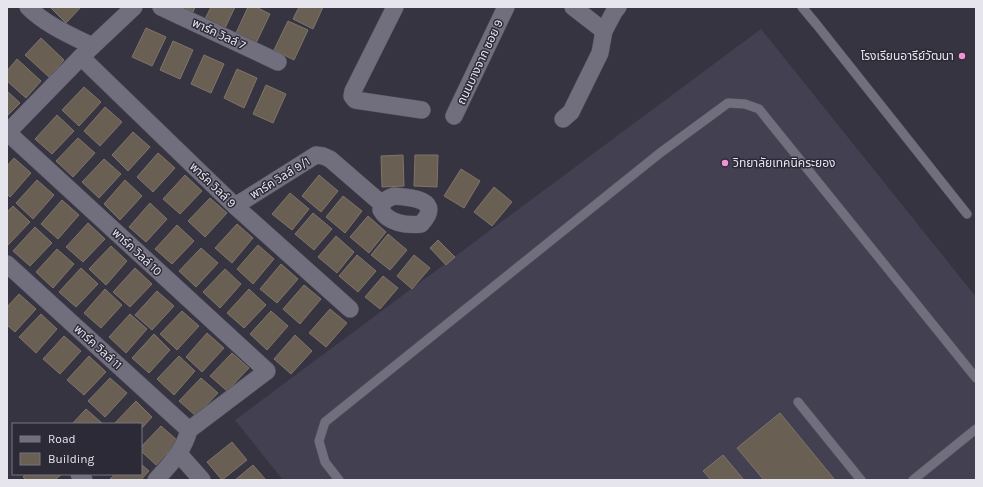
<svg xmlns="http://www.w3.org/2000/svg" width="983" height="487" font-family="Karla,'Noto Sans Thai',sans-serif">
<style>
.built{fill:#434052}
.building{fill:#6a5f53;stroke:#807468}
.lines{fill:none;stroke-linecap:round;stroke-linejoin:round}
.service-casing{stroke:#52505b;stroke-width:10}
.minor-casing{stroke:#52505b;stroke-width:18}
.service{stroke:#716e7e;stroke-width:9}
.minor{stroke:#716e7e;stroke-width:17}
.poi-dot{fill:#f291d7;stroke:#2d2a37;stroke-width:1.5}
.labels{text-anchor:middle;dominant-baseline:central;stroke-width:3;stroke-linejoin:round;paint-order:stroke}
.street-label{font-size:12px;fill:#e6e5ed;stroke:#2d2a37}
.poi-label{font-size:12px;fill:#e6e5ed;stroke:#2d2a37;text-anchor:end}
</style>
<rect width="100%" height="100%" fill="#373442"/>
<polygon class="built" points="761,29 976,297 976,480 283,480 235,420"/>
<g class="building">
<polygon points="50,7 81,7 66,23"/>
<polygon points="183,7 195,7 193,12"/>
<polygon points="211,7 235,7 225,28 205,19"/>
<polygon points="248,7 256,7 270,14 256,43 236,33"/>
<polygon points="299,7 323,7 313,29 293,19"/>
<polygon points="288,21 308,30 294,60 274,50"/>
<polygon points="146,28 166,37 152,66 132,57"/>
<polygon points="41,38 64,60 49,77 25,55"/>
<polygon points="173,41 193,50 180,79 160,70"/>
<polygon points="204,55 224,64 211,93 191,84"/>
<polygon points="17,59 41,81 26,98 7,81 7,71"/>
<polygon points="237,69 257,78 244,108 224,98"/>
<polygon points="266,85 286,94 273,123 253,114"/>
<polygon points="84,87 101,102 79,126 62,110"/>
<polygon points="7,91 20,103 7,116"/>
<polygon points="105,107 122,122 100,146 84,131"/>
<polygon points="57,115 74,131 52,154 35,139"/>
<polygon points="133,132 150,147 128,171 112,155"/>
<polygon points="78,138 95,153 73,177 56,161"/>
<polygon points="158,153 175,168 153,192 137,177"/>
<polygon points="403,155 404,186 382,187 381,156"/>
<polygon points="415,155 438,155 437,187 414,186"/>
<polygon points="14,158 31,173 10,197 7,194 7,166"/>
<polygon points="104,159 121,174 99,198 82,182"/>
<polygon points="461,169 480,181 464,208 444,196"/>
<polygon points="185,175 202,191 180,214 163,199"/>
<polygon points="319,175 338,191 321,212 302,196"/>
<polygon points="37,180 54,195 33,219 16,203"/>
<polygon points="125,180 142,196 120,220 104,204"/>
<polygon points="494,187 512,202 492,226 474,212"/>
<polygon points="290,193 309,209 292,230 272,214"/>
<polygon points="343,196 362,211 345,233 326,217"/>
<polygon points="210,198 227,213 205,237 188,221"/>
<polygon points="62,200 79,215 58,239 41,224"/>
<polygon points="150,203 167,219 146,242 129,227"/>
<polygon points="13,206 30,222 8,245 7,244 7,212"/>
<polygon points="313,213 332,229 314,250 295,234"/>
<polygon points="368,216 386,232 369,253 350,237"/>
<polygon points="88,223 105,239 83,262 66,247"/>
<polygon points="237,224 253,238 232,263 215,248"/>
<polygon points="177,225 194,241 172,264 155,249"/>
<polygon points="35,227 52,243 30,266 13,251"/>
<polygon points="388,234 407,250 390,270 371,255"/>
<polygon points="336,236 354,252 337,273 318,257"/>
<polygon points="438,240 455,257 446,265 430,248"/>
<polygon points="258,245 274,259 253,284 237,269"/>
<polygon points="111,246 127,261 106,285 89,269"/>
<polygon points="201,248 218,263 196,287 179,271"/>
<polygon points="57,249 74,264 53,288 36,272"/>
<polygon points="357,255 376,271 358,292 339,276"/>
<polygon points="414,255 430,268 412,289 397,276"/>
<polygon points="281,264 298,279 277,303 260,289"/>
<polygon points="81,268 98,284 76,307 59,292"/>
<polygon points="135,268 152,284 130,307 113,292"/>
<polygon points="225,269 241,284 220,308 203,292"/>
<polygon points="383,276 398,288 380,309 365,297"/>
<polygon points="304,285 321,299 300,324 283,309"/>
<polygon points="105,289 122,305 101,328 84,313"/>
<polygon points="249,289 266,305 244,328 227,313"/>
<polygon points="157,291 174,306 152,330 135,315"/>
<polygon points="19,294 36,309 15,332 7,325 7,307"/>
<polygon points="330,309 347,323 326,347 309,333"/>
<polygon points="182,311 199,326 177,350 160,334"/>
<polygon points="271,311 288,326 267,350 250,334"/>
<polygon points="41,314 57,329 36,353 19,337"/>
<polygon points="130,314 147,329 126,353 109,337"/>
<polygon points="207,333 224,348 202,372 186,357"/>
<polygon points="154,334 170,350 149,373 132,358"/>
<polygon points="295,335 312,351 291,374 274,359"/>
<polygon points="64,336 81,351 60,374 43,359"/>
<polygon points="232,353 249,368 227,391 210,376"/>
<polygon points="89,356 106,372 84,395 67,380"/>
<polygon points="179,356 195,371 174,395 157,379"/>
<polygon points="110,378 127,393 105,417 88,401"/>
<polygon points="201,378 218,393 196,416 179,401"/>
<polygon points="136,401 152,417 141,429 141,424 114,424"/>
<polygon points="86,409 103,424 72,424"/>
<polygon points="780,413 835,480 764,480 737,448"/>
<polygon points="161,426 178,441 156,465 141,451 141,447"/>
<polygon points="232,442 247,460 222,480 207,462"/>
<polygon points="723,455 744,480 711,480 703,471"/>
<polygon points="141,464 149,471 141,480 109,480 115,474 141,474"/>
<polygon points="253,465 266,480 235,480"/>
<polygon points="26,474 62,474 55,480 26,480 23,477"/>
</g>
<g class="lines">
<g class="service-casing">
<g id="service">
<polyline points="802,7 817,25 967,214"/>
<polyline points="798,402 861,480"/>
<polyline points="339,480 325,462 319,441 325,422 660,153 728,103 745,104 759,109 976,378"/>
<polyline points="913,480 976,429"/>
</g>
</g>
<g class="minor-casing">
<g id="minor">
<path d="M 28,7 C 46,25 70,35 92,46"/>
<polyline points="161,7 278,62"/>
<polyline points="395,7 353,91 352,96 355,100 422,110"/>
<polyline points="573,7 604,31"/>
<polyline points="81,57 235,206 350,309"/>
<polyline points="454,116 506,7"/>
<polyline points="563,119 571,112 600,53 604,31 614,12 618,7"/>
<path d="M 7,132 L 267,371 L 189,430 C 183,452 171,463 156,480"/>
<polyline points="7,133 81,57 134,7"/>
<path d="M 394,196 C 411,197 444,200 421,224 C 407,226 388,223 381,210 C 382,201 386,199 394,196 Z"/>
<polyline points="235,206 316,155 323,156 330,159 382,204"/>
<polyline points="7,264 189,430"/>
<polyline points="179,454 202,480"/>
<polyline points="79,474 84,480"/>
</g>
</g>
<use href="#service" class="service"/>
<use href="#minor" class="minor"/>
</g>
<g class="poi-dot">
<circle cx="962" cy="56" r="4"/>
<circle cx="725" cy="163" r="4"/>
</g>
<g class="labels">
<g class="street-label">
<text transform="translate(219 34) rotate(25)">พาร์ค วิลล์ 7</text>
<text transform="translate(480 62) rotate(-65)">ถนนบางจาก ซอย 9</text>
<text transform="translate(280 178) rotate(-32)">พาร์ค วิลล์ 9/1</text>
<text transform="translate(213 185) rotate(44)">พาร์ค วิลล์ 9</text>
<text transform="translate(137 252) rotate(43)">พาร์ค วิลล์ 10</text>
<text transform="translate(98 347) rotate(42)">พาร์ค วิลล์ 11</text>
</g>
<g class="poi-label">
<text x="954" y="56">โรงเรียนอารีย์วัฒนา</text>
<text x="733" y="163" text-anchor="start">วิทยาลัยเทคนิคระยอง</text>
</g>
</g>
<rect width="983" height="487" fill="none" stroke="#e6e5ed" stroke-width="16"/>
<rect x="12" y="423" width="130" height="52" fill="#2d2a37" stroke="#777580"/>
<rect x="20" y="436" width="20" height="6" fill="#716e7e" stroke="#777580"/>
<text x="48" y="443" font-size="12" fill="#e6e5ed">Road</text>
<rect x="20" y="453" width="20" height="12" fill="#6a5f53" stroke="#777580"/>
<text x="48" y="463" font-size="12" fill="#e6e5ed">Building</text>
</svg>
